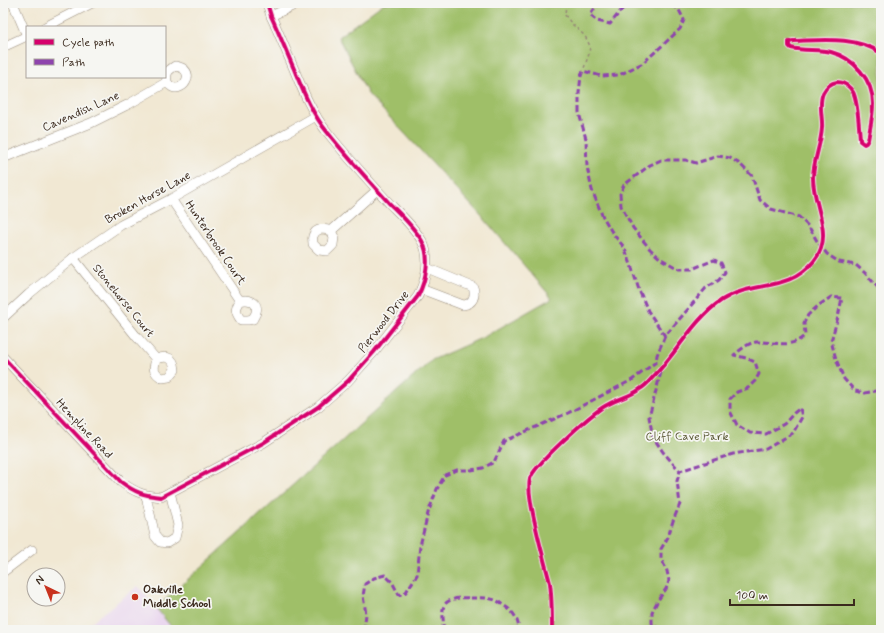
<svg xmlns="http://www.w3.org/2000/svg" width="884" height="633" font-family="Mynerve,sans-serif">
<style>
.built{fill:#e8d2ee}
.green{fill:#9fbf67;stroke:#6d7442}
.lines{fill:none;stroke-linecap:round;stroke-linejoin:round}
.minor-casing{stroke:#968978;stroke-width:10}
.path{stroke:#968978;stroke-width:1.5;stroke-dasharray:3 3;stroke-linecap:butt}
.minor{stroke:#fff;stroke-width:9}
.quiet{stroke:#8e44ad;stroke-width:3;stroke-dasharray:6 3;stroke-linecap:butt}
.cycleway-casing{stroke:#f6f6f2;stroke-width:6}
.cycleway{stroke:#d6006c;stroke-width:4}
.poi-dot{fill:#c8321e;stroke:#f6f6f2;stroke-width:1.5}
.labels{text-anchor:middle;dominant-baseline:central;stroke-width:3.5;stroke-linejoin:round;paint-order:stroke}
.street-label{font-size:12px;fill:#3b2a1e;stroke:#f6f6f2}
.park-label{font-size:12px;fill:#595734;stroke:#f6f6f2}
.poi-label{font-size:12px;font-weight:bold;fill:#3b2a1e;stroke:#f6f6f2;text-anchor:start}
</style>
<rect width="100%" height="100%" fill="#f6f6f2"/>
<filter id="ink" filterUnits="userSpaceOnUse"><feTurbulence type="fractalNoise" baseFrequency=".025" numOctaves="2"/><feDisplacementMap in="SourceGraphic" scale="8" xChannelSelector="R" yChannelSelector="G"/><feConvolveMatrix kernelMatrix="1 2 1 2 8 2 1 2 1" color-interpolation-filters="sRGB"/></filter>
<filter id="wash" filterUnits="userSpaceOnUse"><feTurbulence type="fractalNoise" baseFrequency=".012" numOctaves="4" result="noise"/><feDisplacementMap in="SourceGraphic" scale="16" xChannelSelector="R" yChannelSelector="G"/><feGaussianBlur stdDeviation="0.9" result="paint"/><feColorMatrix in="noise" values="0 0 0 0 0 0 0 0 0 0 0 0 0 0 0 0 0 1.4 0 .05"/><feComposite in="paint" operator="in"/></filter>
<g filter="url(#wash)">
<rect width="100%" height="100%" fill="#f1e8d3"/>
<polygon class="built" points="138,586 174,630 81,630"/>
<polygon class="green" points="384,3 881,3 881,630 174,630 156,608 432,360 484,337 552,298 486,221 368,94 338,37"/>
</g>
<g filter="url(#ink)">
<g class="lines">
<g class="minor-casing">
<g id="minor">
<polyline points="13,3 27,36"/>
<polyline points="271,16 299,3"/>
<polyline points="45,27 92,3"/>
<polyline points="3,47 27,36"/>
<path d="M 175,66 C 198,69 184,93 172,87 C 170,86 168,84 167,82 C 166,73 167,71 175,66 Z"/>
<polyline points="3,158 91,123 129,104 167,82"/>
<path d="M 171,199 L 240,301 C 235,309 235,312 241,320 L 248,320 L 253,319 C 254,316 256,314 256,312 C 259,302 248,298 240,301"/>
<path d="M 331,231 L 334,237 L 333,245 L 327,251 L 319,250 L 313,244 C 313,241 312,239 313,236 C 316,228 324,228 331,231 L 377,190"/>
<path d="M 73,258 L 136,336 L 156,359 C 153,369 153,372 162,378 L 169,377 L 175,370 C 174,357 167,355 156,359"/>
<path d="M 421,289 L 463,305 C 473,304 476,296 473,287 L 427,268"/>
<polyline points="3,318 29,294 73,258 121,225 171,199 316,116"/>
<path d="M 3,357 L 121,482 C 136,493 143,495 161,497 L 263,443 L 318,407 L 348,381 L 374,352 L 418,296 C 426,280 431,257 422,241 C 414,227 401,215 390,204 C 369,181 347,157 328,133 C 312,114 303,91 294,69 C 286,51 279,33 271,16 L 267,3"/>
<polyline points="146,496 155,536 160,542 167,543 175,538 178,525 170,492"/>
<polyline points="3,572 32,550"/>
</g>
</g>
<polyline class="path" points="566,3 565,15 571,23 585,36 590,46 589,54 583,71"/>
<use href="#minor" class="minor"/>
<g class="quiet">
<polyline points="601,3 598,4 590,15 597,21 610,24 624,7 629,3"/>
<polyline points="665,336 648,311 639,290 630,262 624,247 613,234 602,215 592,190 587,167 586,139 579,113 579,93 581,76 583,71 601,76 619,75 643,63 665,43 680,29 684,20 679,10 670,3"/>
<polyline points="661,372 649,417 653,437 663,452 680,471"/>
<polyline points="364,630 366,614 363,596 365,584 374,578 385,575 392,582 399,595 406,592 417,575 420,546 428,513 437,489 445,475 457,470 471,470 483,468 494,462 504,441 568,413 632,380 656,362 657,355 665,336 706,288 719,280 725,272 721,263 714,260 692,269 679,269 661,259 650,249 633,228 621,206 620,194 624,185 650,165 661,160 686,160 696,163 718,156 730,158 740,164 752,176 760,200 771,209 799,217 809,227 817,241 827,254 839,262 856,265 865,273 881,291"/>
<path d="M 442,630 C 446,622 439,610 446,603 C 452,598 463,597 470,598 C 478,598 487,597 495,600 C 498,601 500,603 503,605 C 513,611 518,618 519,630"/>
<polyline points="624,630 630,628 638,630"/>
<path d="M 660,630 L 652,623 L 652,612 L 658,600 L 666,589 L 669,581 L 667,571 L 661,559 L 661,549 L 668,537 L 673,521 L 680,504 L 677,481 L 680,471 L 733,454 L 766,449 L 793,433 L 802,417 L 800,408 L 794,413 L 784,424 L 766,434 L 750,433 L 737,425 L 730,411 L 730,399 L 737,392 L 748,388 L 755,381 L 759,374 L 755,362 L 746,358 L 734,355 C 740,350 748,343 756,342 C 774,341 791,350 805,335 L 804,323 L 808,315 L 819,305 L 831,297 L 842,298 L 838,317 L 831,341 L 836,359 L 844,379 L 855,391 L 865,393 L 881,390"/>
</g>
<g class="cycleway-casing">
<g id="cycleway">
<path d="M 3,357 L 121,482 C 136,493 143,495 161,497 L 263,443 L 318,407 L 348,381 L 374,352 L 418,296 C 426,280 431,257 422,241 C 414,227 401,215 390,204 C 369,181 347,157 328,133 C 312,114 303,91 294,69 C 286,51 279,33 271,16 L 267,3"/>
<path d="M 552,630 C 552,614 552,599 550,583 C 548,575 546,568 544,560 C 539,541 534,522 531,503 C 530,495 528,487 530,479 C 533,466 591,414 605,406 C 616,399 630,397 640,389 C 646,386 650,380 654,376 C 678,351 694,319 722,300 C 753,280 788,293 814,261 C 835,235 813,207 813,178 C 813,161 821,145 822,128 C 823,117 818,104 823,93 C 826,87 830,83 837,82 C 844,82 850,87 853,92 C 858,101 859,128 860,139 L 860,141 L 864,144 L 866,143 L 868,140 C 870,128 873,116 873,104 C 873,80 854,58 831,52 C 818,49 804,51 791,48 L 789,46 L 789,42 L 793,41 C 823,40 855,36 881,53"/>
</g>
</g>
<use href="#cycleway" class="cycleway"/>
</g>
</g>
<circle class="poi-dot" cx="135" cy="597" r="4"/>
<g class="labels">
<g class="street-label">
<text transform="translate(81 112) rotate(-24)">Cavendish Lane</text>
<text transform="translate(148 198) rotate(-29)">Broken Horse Lane</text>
<text transform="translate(215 243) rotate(56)">Hunterbrook Court</text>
<text transform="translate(123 301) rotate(51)">Stonehorse Court</text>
<text transform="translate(384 322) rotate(-52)">Pierwood Drive</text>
<text transform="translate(84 429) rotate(47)">Hempline Road</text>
</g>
<g class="park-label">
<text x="687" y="437">Cliff Cave Park</text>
</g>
<g class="poi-label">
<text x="143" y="590">Oakville<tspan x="143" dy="14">Middle School</tspan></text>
</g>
</g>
<rect width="884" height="633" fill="none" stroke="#f6f6f2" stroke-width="16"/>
<rect x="26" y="26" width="140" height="52" fill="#f6f6f2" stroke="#aba49d"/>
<rect x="34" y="39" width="20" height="6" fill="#d6006c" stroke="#aba49d"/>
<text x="62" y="46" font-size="12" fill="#3b2a1e">Cycle path</text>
<rect x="34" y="59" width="20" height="6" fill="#8e44ad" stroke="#aba49d"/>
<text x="62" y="66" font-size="12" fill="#3b2a1e">Path</text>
<g transform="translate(46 587) rotate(317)"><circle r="19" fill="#f6f6f2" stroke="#aba49d"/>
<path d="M0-3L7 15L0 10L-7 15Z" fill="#c8321e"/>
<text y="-6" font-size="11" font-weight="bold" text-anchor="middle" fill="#3b2a1e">N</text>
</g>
<path d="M730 599v6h124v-6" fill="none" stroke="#3b2a1e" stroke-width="2"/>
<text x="736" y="599" font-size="12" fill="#3b2a1e" stroke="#f6f6f2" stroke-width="3" paint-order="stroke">100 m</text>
</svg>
